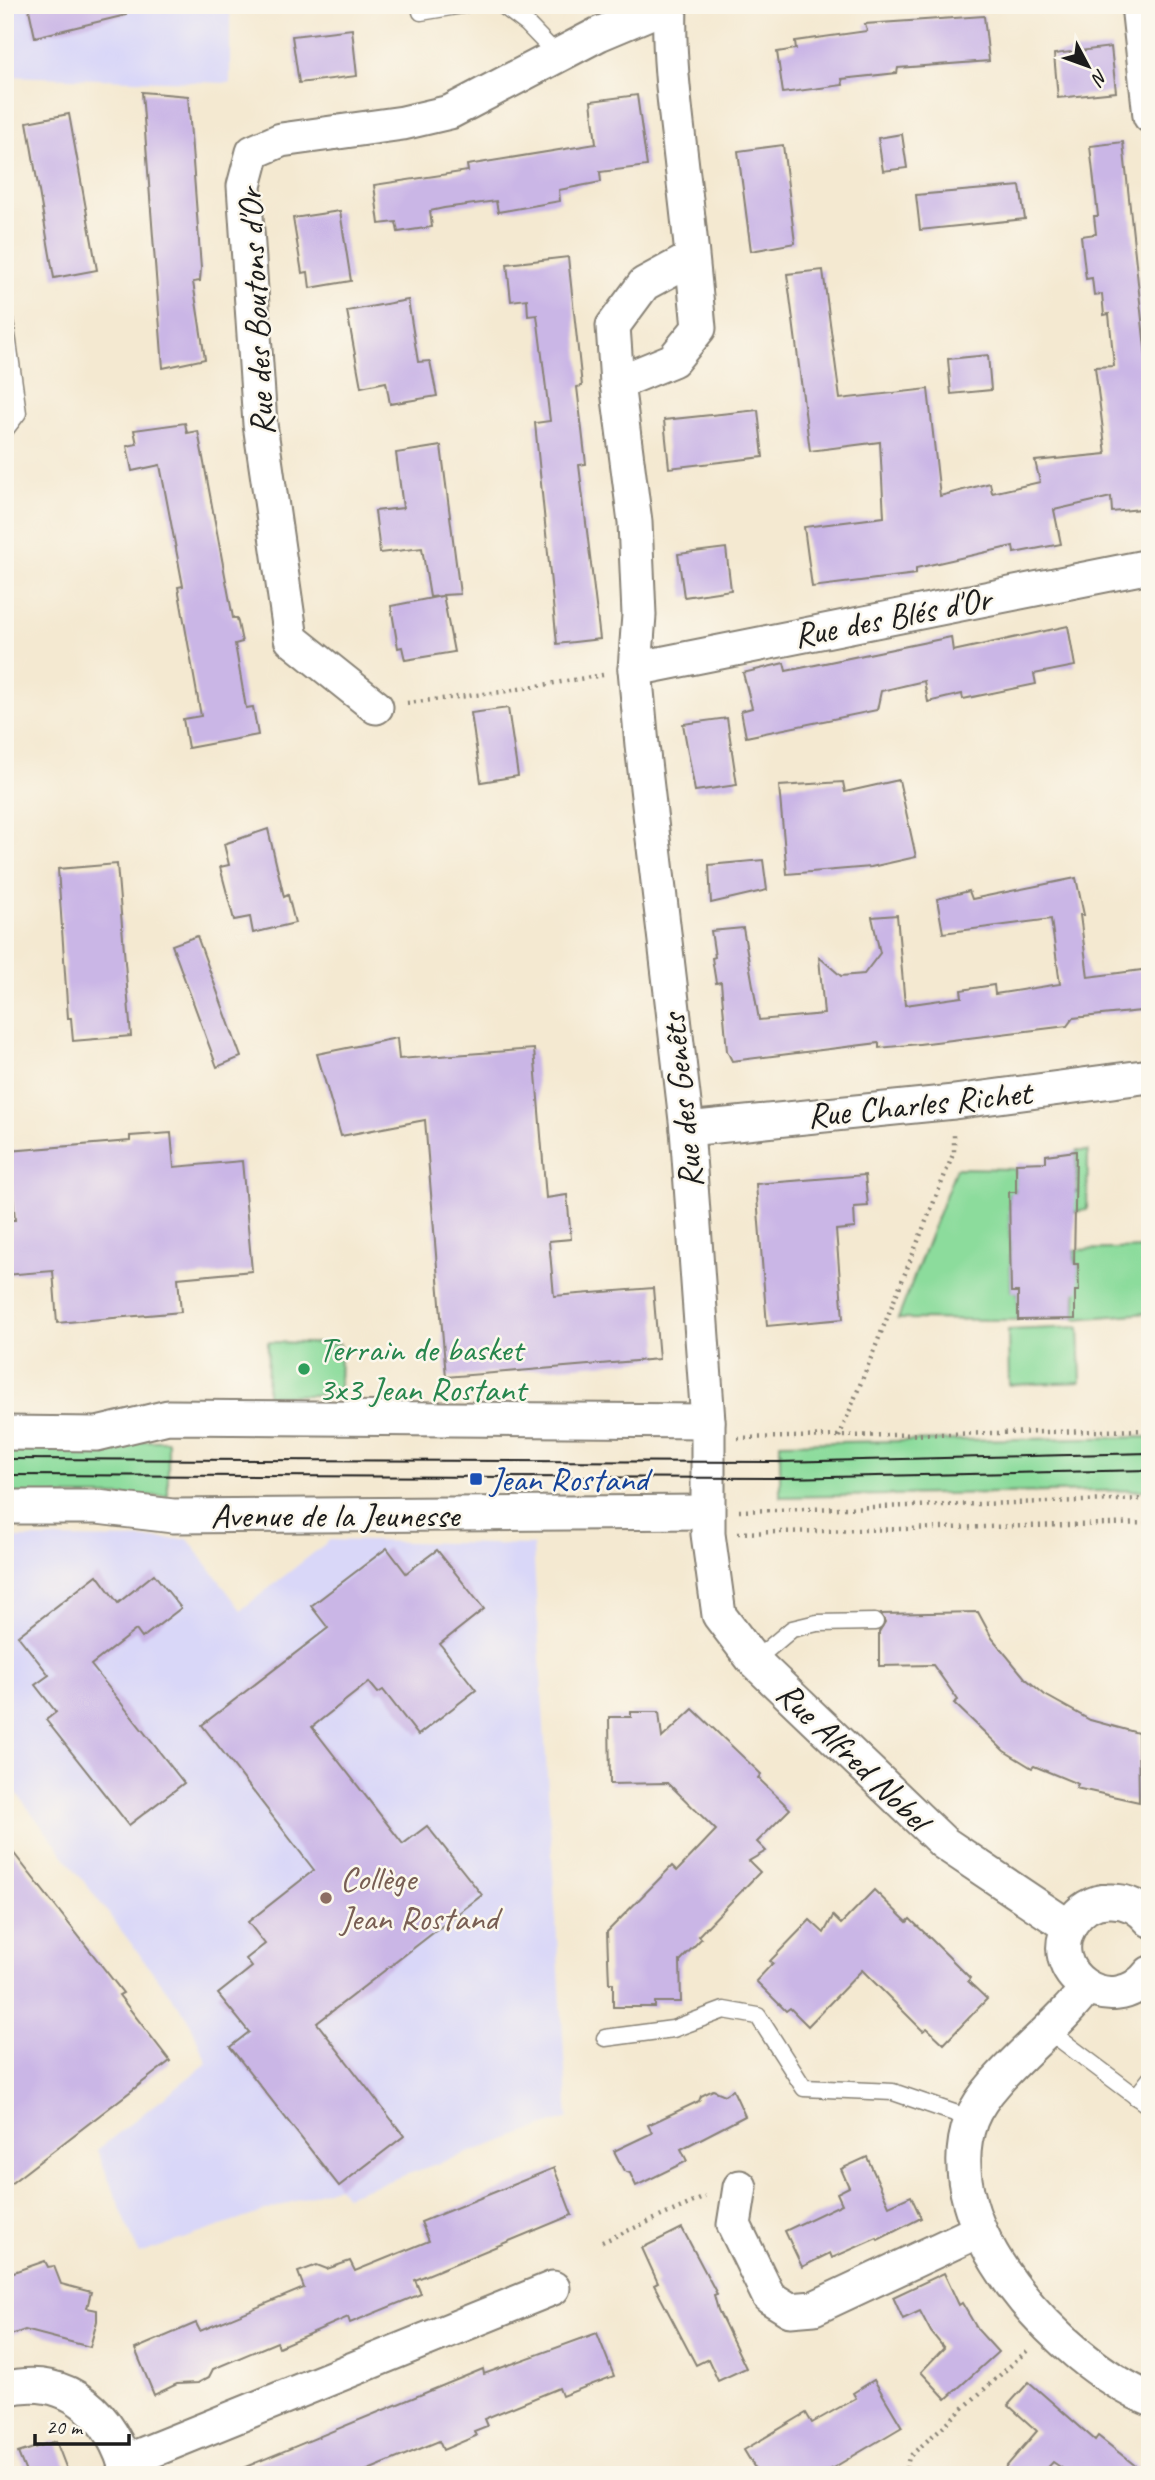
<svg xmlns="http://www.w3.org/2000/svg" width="1155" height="2480" font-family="Caveat,sans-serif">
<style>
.built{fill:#d9d7f8}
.green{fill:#8cdc9c;stroke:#547c5c;stroke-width:2}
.building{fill:#cab6e6}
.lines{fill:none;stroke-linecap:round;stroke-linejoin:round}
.lane-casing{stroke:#888276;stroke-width:19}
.street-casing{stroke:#888276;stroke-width:37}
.path{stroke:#888276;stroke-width:4.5;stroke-dasharray:2 5;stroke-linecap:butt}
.lane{stroke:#fff;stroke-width:16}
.street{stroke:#fff;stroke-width:33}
.tram{stroke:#1c1c1c;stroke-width:2}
.leisure-dot{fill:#2e9e5b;stroke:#fbf7ec;stroke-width:2.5}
.transit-dot{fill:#1a4fb4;stroke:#fbf7ec;stroke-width:2.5}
.education-dot{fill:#8d6e63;stroke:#fbf7ec;stroke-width:2.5}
.labels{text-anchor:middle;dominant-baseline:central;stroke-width:5;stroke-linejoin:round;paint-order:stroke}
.street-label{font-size:35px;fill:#1c1c1c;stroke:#fbf7ec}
.leisure-label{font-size:35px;fill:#27864d;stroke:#fbf7ec;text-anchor:start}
.transit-label{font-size:35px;fill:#164399;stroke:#fbf7ec;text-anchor:start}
.education-label{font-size:35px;fill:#785e54;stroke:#fbf7ec;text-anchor:start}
</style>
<rect width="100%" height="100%" fill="#fbf7ec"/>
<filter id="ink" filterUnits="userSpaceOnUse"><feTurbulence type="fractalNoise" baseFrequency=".0143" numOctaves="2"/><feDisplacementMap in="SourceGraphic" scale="14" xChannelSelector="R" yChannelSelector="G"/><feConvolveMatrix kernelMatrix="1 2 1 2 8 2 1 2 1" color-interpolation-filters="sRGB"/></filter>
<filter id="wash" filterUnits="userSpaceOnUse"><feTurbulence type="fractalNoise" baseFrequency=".00686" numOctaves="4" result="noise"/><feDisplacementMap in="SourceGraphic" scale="28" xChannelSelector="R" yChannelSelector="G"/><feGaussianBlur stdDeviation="1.57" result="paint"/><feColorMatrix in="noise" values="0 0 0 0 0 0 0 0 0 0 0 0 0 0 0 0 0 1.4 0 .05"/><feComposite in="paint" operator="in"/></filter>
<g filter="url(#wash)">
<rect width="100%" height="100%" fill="#f4e9d1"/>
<g class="built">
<polygon points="5,5 230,5 230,83 5,76"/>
<polygon points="5,1538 188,1539 241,1610 330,1540 533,1545 568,2118 345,2196 339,2186 139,2254 97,2150 207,2063 188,2018 5,1778"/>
</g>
<g class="green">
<polygon points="1076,1151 1088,1151 1087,1210 1074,1212 1073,1192 1077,1192"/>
<polygon points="956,1168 1016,1169 1016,1192 1009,1193 1011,1291 1018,1292 1018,1320 898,1319"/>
<polygon points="1147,1248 1148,1313 1075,1319 1078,1265 1075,1264 1074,1250"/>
<polygon points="1079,1327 1081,1382 1009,1385 1008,1330"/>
<polygon points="268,1342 340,1344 339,1395 267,1395"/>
<polygon points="1150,1437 1150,1490 780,1497 780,1443"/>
<polygon points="5,1440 168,1441 168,1496 5,1496"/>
</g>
<g id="blocks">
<g class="building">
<polygon points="28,5 125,5 126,15 35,37"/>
<polygon points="984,16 989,61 898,68 897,73 842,79 843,85 783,93 777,52 796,49 795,41 867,31 865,24"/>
<polygon points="352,29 357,76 299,83 292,36"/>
<polygon points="1111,47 1116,92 1058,98 1054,54"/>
<polygon points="142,92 188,96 201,268 200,281 193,282 205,359 163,368"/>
<polygon points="637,95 647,166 600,172 601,182 559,190 560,201 498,212 496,201 444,208 430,211 432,227 398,232 396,222 379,224 374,185 468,171 467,165 596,144 591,101"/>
<polygon points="69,114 97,270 54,278 27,122"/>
<polygon points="902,134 907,168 883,171 878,138"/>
<polygon points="1123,142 1150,395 1150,508 1112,512 1111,497 1054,510 1061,544 1014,553 1013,546 916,568 916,574 812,587 804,527 884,517 880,442 810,451 787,274 823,270 840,399 928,389 940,496 990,483 992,493 1040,482 1035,461 1106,454 1095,367 1114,366 1109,314 1104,315 1102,294 1094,295 1092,278 1086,279 1081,236 1096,234 1094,216 1098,216 1090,146"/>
<polygon points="783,145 795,243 751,251 738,151"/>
<polygon points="1020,186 1025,219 920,230 916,195"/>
<polygon points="340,211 351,281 310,288 308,272 302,273 293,218"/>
<polygon points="568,257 582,386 577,387 586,464 579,465 600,639 557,644 535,423 550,421 537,315 528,316 527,299 511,301 507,264"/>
<polygon points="408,300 418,362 430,361 437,396 390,404 386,382 361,387 347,311"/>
<polygon points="988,355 991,390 951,394 948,359"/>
<polygon points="758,410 763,457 669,468 664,420"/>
<polygon points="185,423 187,433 198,431 233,618 237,618 242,642 235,644 246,708 253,707 258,735 188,748 183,719 201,716 178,587 183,586 160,465 132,471 127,446 137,444 134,430"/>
<polygon points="441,446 460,594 443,595 454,652 405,660 402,647 398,648 391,606 442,596 430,597 422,548 380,553 375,511 403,508 396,453"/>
<polygon points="726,548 731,590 684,597 678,554"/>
<polygon points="1068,626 1075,666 1034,674 1036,684 963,699 962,694 928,702 924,681 881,691 877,710 746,737 741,711 752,708 743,673 784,663 786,671 951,637 953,651"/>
<polygon points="508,708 518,776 481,782 471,713"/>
<polygon points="727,718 737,785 695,791 683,724"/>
<polygon points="899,780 916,857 871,867 787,874 779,786 843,782 845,792"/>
<polygon points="268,829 284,897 288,895 295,923 253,933 250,917 234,920 220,867 229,865 224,844"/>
<polygon points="763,860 767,890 711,903 709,865"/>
<polygon points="117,864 131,1036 73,1041 71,1018 68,1018 58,869"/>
<polygon points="1076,878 1084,915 1080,915 1088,977 1150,969 1150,1010 1073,1018 1067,1026 919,1044 879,1048 879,1043 732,1061 727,1051 721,982 716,983 712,958 715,957 711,931 743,928 759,1020 824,1014 819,957 841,976 864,974 880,953 872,917 897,915 905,1005 962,997 961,990 994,985 995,994 1060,984 1051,919 943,933 937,899 969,891 972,899"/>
<polygon points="197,936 241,1057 217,1067 172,945"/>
<polygon points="397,1038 399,1059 534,1049 546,1198 567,1195 571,1239 549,1241 554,1296 653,1288 659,1359 446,1377 425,1120 341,1136 317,1054"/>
<polygon points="171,1133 174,1167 242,1161 252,1271 178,1278 181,1312 57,1323 53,1271 5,1275 5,1220 15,1220 9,1151 130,1141 130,1136"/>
<polygon points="1076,1151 1074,1264 1078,1264 1079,1291 1075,1291 1075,1319 1018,1320 1018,1292 1011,1292 1009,1192 1016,1192 1016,1163 1046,1162 1046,1155"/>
<polygon points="865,1175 868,1206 854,1207 855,1228 836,1230 843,1319 767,1326 756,1184"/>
<polygon points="387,1548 406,1573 437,1550 484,1609 440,1644 476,1690 418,1735 383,1690 378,1693 369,1682 312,1727 403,1844 427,1826 482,1895 317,2023 404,2136 339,2186 230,2047 249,2032 218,1994 252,1967 246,1959 265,1944 248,1922 314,1870 202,1725 328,1628 311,1606"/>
<polygon points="154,1574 181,1608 142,1638 136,1630 91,1665 184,1783 129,1825 46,1720 56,1712 35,1685 49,1675 18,1636 97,1575 118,1603"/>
<polygon points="978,1612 992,1638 1025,1678 1045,1695 1090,1720 1138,1733 1139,1802 1076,1788 1078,1784 1034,1766 1032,1768 1004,1751 954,1703 958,1700 933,1665 879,1666 879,1632 885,1622 881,1614"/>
<polygon points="693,1709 761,1774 758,1778 790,1809 757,1842 766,1851 749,1861 760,1872 698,1936 701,1939 680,1961 681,2002 655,2002 655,2007 613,2007 613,1983 609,1983 607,1932 672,1866 677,1871 716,1830 668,1783 610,1784 609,1717 631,1717 631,1712 659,1712 662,1738"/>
<polygon points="5,1842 123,1993 119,1995 170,2061 5,2188"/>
<polygon points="874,1890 907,1922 910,1919 930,1938 970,1978 968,1981 987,1999 944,2044 927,2028 923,2031 862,1970 808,2026 790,2008 786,2011 756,1981 773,1963 770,1961 810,1920 824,1933 833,1916 841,1924"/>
<polygon points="713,2090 725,2095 733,2090 745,2116 681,2149 687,2161 636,2186 630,2173 624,2171 614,2151 652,2133 648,2125 699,2101 701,2096"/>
<polygon points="867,2157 889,2206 911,2196 921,2218 878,2240 877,2238 832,2258 830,2253 802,2267 785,2231 842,2204 837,2193 849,2187 841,2169"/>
<polygon points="554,2168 572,2215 415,2280 421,2294 350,2323 348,2317 279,2347 277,2342 213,2369 209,2377 198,2383 177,2384 154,2395 135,2349 196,2323 200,2331 304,2288 298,2272 317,2265 327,2269 350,2261 355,2271 429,2241 421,2222"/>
<polygon points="682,2228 717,2294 714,2295 718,2310 746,2368 718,2381 708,2359 696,2365 654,2285 658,2283 642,2248"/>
<polygon points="45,2261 48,2267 54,2266 61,2284 91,2292 87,2308 97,2310 97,2321 90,2347 25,2330 5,2337 5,2275"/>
<polygon points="944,2273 959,2305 962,2303 978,2330 998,2352 946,2399 921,2372 944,2348 931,2332 920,2311 903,2319 893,2297"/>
<polygon points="597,2333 614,2376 562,2396 559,2388 484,2419 487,2426 474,2431 476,2436 443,2450 439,2441 356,2475 226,2475 483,2369 484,2374"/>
<polygon points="874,2380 902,2427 821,2475 759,2475 744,2450 806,2413 812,2423 856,2398 853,2393"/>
<polygon points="1029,2382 1095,2440 1098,2436 1147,2475 1072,2475 1053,2462 1041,2475 999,2475 1037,2431 1008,2405"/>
<polygon points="56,2441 69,2475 27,2475 18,2453"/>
</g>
</g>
</g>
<g filter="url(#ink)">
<use href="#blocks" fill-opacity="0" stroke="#888276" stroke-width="2"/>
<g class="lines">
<g class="lane-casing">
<g id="lane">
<polyline points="502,5 527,24 558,56"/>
<polyline points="421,12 463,5"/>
<polyline points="5,320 18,413 5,430"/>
<polyline points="754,1661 792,1629 817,1623 875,1622"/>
<polyline points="1049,2031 1150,2107"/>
<polyline points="605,2038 673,2029 724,2010 758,2016 804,2088 893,2092 972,2119"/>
<polyline points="1136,2097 1150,2079"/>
</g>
</g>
<g class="street-casing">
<g id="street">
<path d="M 670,5 C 668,60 676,113 682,167 C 689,220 694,274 699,328 L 673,360 L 617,383 L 613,326 L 644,284 L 692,258"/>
<polyline points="1138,5 1150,116"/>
<polyline points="617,383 635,522 639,615 635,669 642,745 687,1129 708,1421 708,1534 719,1615 754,1661 944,1843 1069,1927"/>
<polyline points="635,669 1150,566"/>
<polyline points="376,707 291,639 260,424 244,186 253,152 281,140 403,123 450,112 599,34 668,5"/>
<polyline points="687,1129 954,1102 1150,1076"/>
<polyline points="5,1433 97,1434 168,1417 708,1421"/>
<polyline points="5,1507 97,1507 173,1516 707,1512"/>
<path d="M 1150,1920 C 1139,1906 1125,1900 1108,1901 C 1093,1901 1080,1910 1072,1922 C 1039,1972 1112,2023 1150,1973"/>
<path d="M 1087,1987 C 1057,2030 988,2076 971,2120 C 932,2225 1060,2361 1150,2399"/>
<polyline points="740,2187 734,2225 769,2297 790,2310 814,2308 978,2231"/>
<path d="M 5,2389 C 69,2372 113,2417 128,2475"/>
<polyline points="124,2462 553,2288"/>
</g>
</g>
<g class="path">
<polyline points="407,703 501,692 603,675"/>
<polyline points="839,1437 954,1152 954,1135"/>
<polyline points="738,1438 1150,1430"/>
<polyline points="739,1511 1150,1499"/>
<polyline points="738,1533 1150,1523"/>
<polyline points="602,2242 705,2197"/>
<polyline points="905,2475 909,2457 1029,2349"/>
</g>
<use href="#lane" class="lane"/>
<use href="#street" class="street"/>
<g class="tram">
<polyline points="5,1459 779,1462 1150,1453"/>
<polyline points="5,1475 784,1478 1150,1470"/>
</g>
</g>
</g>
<circle class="leisure-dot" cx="304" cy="1369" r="7"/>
<rect class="transit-dot" x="469" y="1472" width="14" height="14" rx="3.5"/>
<circle class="education-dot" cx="326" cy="1898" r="7"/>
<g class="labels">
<g class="street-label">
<text transform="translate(256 312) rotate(-93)">Rue des Boutons d'Or</text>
<text transform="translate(892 617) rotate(-11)">Rue des Blés d'Or</text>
<text transform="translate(682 1101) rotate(-96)">Rue des Genêts</text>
<text transform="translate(919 1104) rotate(-6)">Rue Charles Richet</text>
<text x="335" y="1515">Avenue de la Jeunesse</text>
<text transform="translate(853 1756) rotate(44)">Rue Alfred Nobel</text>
</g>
<g class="leisure-label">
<text x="318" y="1349">Terrain de basket<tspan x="318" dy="40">3x3 Jean Rostant</tspan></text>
</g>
<g class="transit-label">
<text x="490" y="1479">Jean Rostand</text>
</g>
<g class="education-label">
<text x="340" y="1878">Collège<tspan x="340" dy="40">Jean Rostand</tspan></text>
</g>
</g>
<rect width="1155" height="2480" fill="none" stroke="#fbf7ec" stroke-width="28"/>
<g transform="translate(1088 66) rotate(131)" stroke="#fbf7ec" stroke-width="5" paint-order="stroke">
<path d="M0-5L12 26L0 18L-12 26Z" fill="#1c1c1c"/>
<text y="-10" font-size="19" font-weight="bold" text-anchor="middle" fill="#1c1c1c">N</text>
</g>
<path d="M35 2434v10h94v-10" fill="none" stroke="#1c1c1c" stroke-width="3.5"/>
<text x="46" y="2434" font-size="21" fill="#1c1c1c" stroke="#fbf7ec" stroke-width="5" paint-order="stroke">20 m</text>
</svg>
